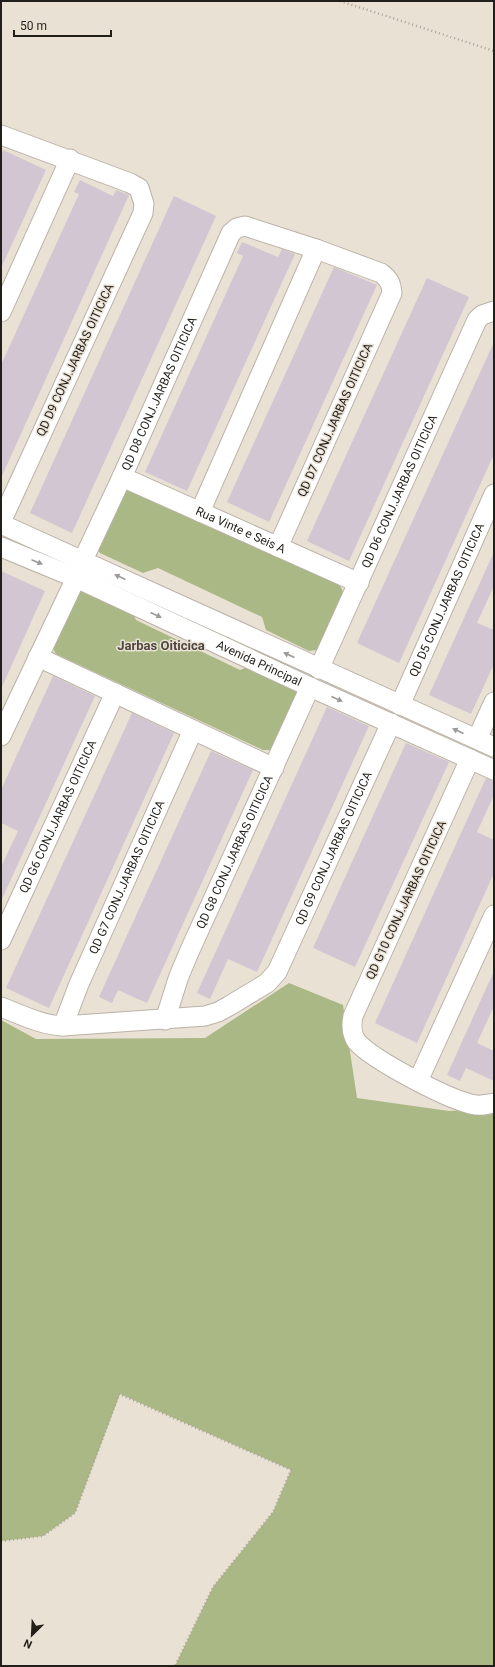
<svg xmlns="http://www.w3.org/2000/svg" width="495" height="1667" font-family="Roboto,sans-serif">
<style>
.green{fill:#a9b884}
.building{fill:#d1c6d1}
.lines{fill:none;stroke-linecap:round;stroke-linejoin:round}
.minor-casing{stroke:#bbb2a7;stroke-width:21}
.path{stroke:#aba49a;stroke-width:2.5;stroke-dasharray:1 3;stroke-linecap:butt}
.minor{stroke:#fff;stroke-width:19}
.oneway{fill:#9c9a98}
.labels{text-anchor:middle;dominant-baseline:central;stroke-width:3;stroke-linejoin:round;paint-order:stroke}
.street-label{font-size:12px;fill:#221f1a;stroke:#eae1d5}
.neighbourhood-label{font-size:13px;font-weight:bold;fill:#4f473e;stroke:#eae1d5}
</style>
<rect width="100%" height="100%" fill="#eae1d5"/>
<g class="green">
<polygon points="124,488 338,584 341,587 344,595 318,650 309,651 266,630 262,617 158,568 143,573 100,553 98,550"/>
<polygon points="79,589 130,606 136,620 240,670 253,665 300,689 271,750 263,750 58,655 55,653 53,646"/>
<polygon points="289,983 343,1005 357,1098 449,1111 494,1109 494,1666 175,1666 213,1587 273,1512 291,1470 120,1394 75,1513 43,1536 1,1541 1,1020 36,1039 205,1038"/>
</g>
<g class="building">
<polygon points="3,150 46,170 1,268 1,156"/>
<polygon points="80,180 113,196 116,190 129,195 1,478 1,365 79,194 74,192"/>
<polygon points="174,196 216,216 72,533 30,513"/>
<polygon points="242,242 278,257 282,249 295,254 187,491 145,472 243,256 237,253"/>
<polygon points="334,267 377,285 269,522 227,502"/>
<polygon points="427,278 469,297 349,561 307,541"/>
<polygon points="494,342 494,454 399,663 357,643"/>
<polygon points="494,552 494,586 477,623 494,630 494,664 471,714 429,695"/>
<polygon points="1,571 45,591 1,689"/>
<polygon points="53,676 95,696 1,901 1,867 18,831 1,823 1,790"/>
<polygon points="327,707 369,726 257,972 228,959 210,999 197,993"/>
<polygon points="132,713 174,733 49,1008 6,988"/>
<polygon points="406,743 449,762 355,967 313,948"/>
<polygon points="211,751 253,770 147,1003 118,990 112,1003 99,997"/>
<polygon points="486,778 494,781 494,795 477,832 494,840 494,873 417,1043 375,1023"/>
<polygon points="494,971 494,1006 477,1043 494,1051 494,1081 466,1068 460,1081 447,1075"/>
</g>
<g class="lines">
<g class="minor-casing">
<g id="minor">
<polyline points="1,135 130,183 139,188 144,204 143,213 1,522"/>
<polyline points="1,312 70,159"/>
<path id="s1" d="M 122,477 L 359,583"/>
<polyline points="200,512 316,249"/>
<polyline points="1,524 494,747"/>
<path id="s2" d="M 1,547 L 76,578 L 310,687 L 494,770"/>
<path id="s3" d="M 83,560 L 122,477 L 231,233 L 237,228 L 245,226 L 316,249 L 381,273 C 389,279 391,283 392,293 L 278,547"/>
<polyline points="38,657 274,768"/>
<path id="s4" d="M 319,669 L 477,320 L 482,315 L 494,311"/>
<path id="s5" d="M 400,705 L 494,494"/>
<polyline points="1,736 76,578"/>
<polyline points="477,739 494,702"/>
<path d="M 470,759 L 353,1016 C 351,1026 351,1034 357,1042 C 373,1060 452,1102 476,1105 C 482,1106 488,1104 494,1103"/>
<path id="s6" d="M 1,940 L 115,693"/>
<path id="s7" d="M 1,1007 C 22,1015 41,1025 63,1026 L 205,1016 L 218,1012 L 229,1006 L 267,983 L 277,972 L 391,723"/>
<path id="s8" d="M 165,1020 L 179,976 L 190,950 L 310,687"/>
<path id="s9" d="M 63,1026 L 79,984 L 193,730"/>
<polyline points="418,1081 494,915"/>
</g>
</g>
<g class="path">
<polyline points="340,1 494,51"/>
<polyline points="1,1541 43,1536 75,1513 119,1394 291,1470 273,1512 213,1587 175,1666"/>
</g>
<use href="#minor" class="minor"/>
</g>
<defs><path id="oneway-solid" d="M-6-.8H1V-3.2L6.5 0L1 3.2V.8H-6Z"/></defs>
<g class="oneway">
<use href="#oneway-solid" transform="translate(37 562) rotate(23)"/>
<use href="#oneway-solid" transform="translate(120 577) rotate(-155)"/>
<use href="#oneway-solid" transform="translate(156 615) rotate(25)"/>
<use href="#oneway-solid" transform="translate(289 655) rotate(-155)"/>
<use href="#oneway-solid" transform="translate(337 699) rotate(24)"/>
<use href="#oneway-solid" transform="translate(458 731) rotate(-156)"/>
</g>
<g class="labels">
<g class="street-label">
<text transform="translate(75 360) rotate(-65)">QD D9 CONJ.JARBAS OITICICA</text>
<text stroke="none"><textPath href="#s3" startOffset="183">QD D8 CONJ.JARBAS OITICICA</textPath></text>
<text transform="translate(335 420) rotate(-66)">QD D7 CONJ.JARBAS OITICICA</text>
<text stroke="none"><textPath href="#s4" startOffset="195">QD D6 CONJ.JARBAS OITICICA</textPath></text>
<text stroke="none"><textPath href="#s1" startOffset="130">Rua Vinte e Seis A</textPath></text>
<text stroke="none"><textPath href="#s5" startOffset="115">QD D5 CONJ.JARBAS OITICICA</textPath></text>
<text stroke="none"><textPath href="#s2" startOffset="283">Avenida Principal</textPath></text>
<text stroke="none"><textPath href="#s6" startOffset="136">QD G6 CONJ.JARBAS OITICICA</textPath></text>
<text stroke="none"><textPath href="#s7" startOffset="429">QD G9 CONJ.JARBAS OITICICA</textPath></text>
<text stroke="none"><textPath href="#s8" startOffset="182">QD G8 CONJ.JARBAS OITICICA</textPath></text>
<text stroke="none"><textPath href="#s9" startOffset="162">QD G7 CONJ.JARBAS OITICICA</textPath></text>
<text transform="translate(406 900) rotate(-65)">QD G10 CONJ.JARBAS OITICICA</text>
</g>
<g class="neighbourhood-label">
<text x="161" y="645">Jarbas Oiticica</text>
</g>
</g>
<rect width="495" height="1667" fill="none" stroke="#221f1a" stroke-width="4"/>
<g transform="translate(32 1635) rotate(204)" stroke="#eae1d5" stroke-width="3" paint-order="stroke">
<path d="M0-3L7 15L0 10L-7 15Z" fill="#221f1a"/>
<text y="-6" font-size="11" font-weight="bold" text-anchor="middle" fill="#221f1a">N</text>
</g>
<path d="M14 30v6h97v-6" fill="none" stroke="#221f1a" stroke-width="2"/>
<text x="20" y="30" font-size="12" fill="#221f1a" stroke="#eae1d5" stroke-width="3" paint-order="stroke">50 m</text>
</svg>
